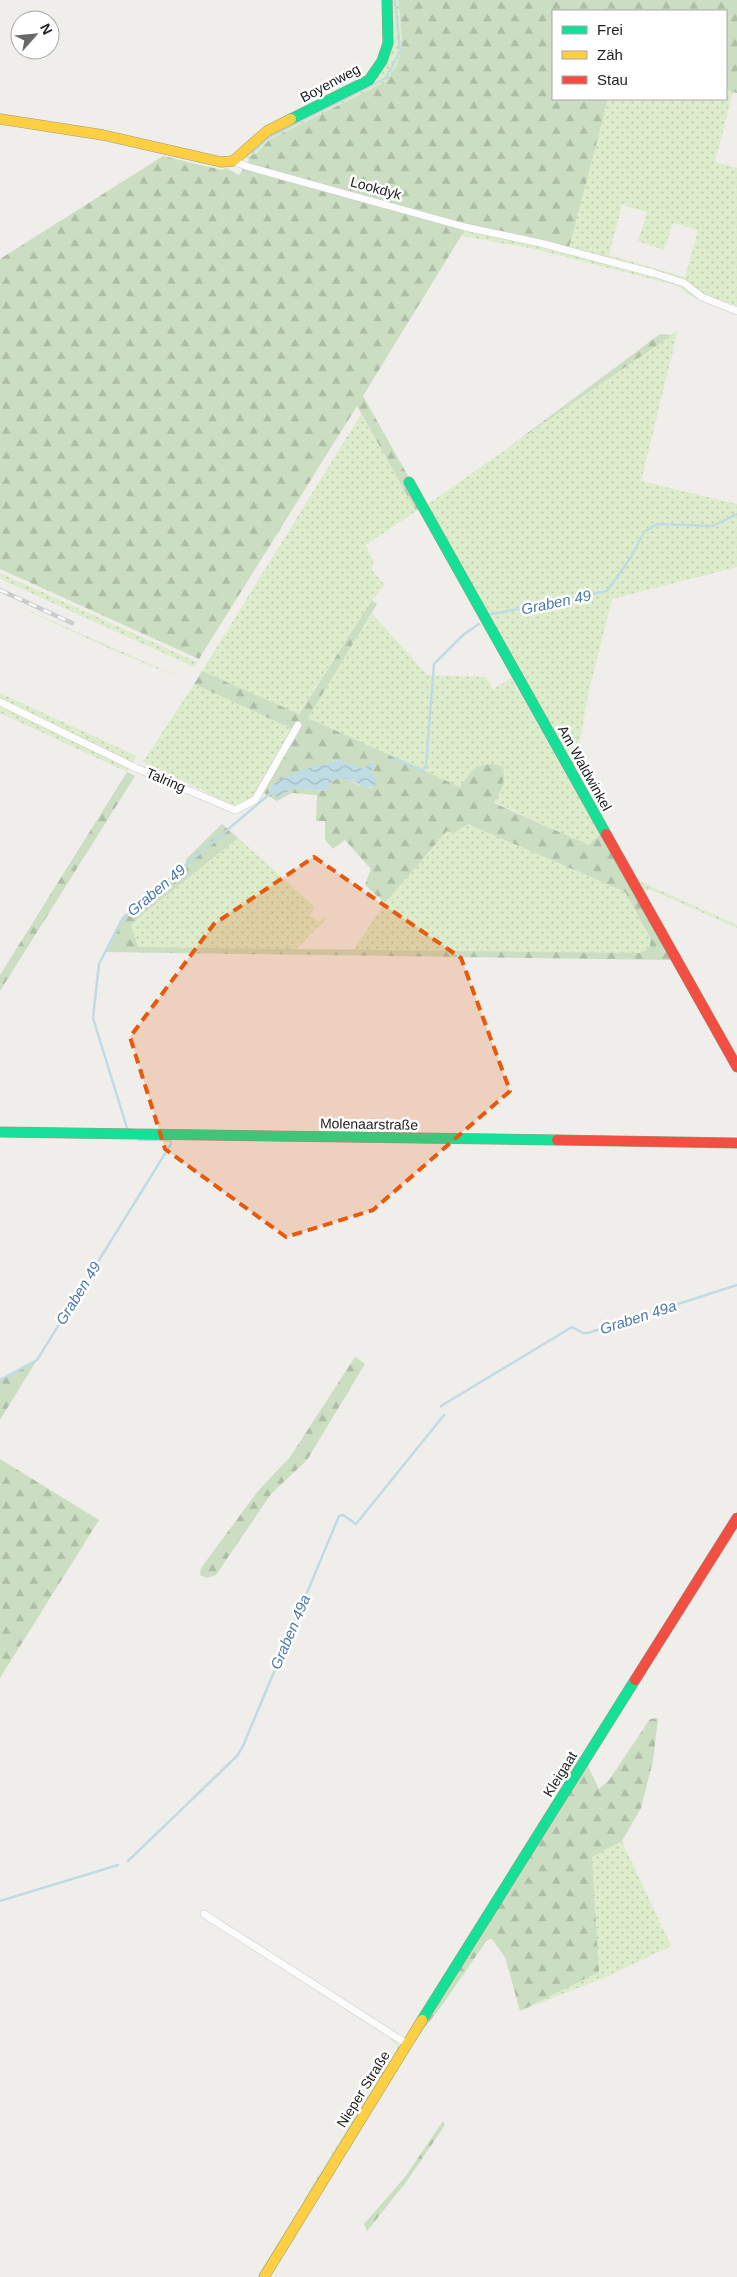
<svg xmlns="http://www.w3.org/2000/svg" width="737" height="2277" font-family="Arial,sans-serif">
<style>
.grass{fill:url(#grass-dots);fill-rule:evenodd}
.forest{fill:url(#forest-firs);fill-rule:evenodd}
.water{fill:url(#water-waves)}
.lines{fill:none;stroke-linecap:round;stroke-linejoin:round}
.stream{stroke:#bfdbe3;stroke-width:2.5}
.street-casing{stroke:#c9c8c7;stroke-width:8}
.fast-casing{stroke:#999a82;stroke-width:11}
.slow-casing{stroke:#999a82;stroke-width:11}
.jam-casing{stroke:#999a82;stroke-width:11}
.street{stroke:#fdfcfc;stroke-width:7}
.fast{stroke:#16e098;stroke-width:10}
.slow{stroke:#ffcf43;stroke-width:10}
.jam{stroke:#f24e42;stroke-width:10}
.rail-casing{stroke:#ccc;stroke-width:4.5}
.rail{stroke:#fff;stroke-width:2.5;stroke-dasharray:8;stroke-linecap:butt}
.marked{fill:#e8590c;fill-opacity:0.2;stroke:#e8590c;stroke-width:4;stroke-dasharray:10 6;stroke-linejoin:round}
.labels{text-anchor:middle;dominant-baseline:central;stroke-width:5;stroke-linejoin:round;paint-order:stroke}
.street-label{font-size:14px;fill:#222;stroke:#fff}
.water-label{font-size:15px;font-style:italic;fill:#4a7aab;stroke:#fff}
</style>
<defs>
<pattern id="grass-dots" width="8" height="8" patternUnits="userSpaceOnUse" patternTransform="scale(1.25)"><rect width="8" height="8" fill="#ddeccb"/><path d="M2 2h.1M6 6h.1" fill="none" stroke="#bdcaae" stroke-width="1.8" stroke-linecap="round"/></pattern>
<pattern id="forest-firs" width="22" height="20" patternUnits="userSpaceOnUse" patternTransform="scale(1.25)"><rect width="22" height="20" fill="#cbdec1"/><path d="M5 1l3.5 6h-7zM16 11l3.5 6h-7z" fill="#aebea6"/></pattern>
<pattern id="water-waves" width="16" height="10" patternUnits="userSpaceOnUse" patternTransform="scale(1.25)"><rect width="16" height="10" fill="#bfdbe3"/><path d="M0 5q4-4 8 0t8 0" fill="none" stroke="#a4bcc2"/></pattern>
</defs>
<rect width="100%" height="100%" fill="#f0eeeb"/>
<g class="grass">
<path d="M 390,0 L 398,0 C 401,32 409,56 385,82 L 269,140 L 248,162 L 247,155 L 262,139 L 382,70 Z"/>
<path d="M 726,90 L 733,92 L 715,162 L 737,168 L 737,306 L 704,295 L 677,278 L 569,248 L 608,99 L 726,99 ZM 622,205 L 647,212 L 638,241 L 664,250 L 673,223 L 698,230 L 685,277 L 609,255 Z"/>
<polygon points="466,228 537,245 679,283 711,305 687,294 679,286 530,248 461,236"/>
<polygon points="678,330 641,481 737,504 737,567 612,599 588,695 575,771 425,506"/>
<polygon points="361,414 416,511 366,545 373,561 372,570 385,585 372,600 298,714 202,671"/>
<polygon points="0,573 197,662 194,667 0,579"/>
<polygon points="0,598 186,680 115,651"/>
<polygon points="372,613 427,675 486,677 493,689 511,678 600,834 589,845 494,802 500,793 466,777 461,788 308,718"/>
<polygon points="194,684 292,729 252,797 241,805 235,806 143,762"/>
<polygon points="0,693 137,756 127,772 0,713"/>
<polygon points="468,824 625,892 650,937 650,947 641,953 353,950 385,903 447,831 454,833"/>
<polygon points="238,838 315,907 310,915 319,922 323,917 326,919 296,949 138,947 131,927 142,915"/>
<polygon points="637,880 737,925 737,928 652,890 642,890"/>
<polygon points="622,1841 671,1946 608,1976 520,2011 598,1972 592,1857"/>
<polygon points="384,2032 397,2042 400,2049 307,2202 303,2200 398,2047"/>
</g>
<g class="forest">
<path d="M 398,0 L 737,0 L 737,93 L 726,90 L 726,11 L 553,11 L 553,99 L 608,99 L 569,248 L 468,224 L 252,165 L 248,162 L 251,155 L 256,154 L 269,140 L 385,82 C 409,56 401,32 398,0 Z"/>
<polygon points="163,156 222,170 226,168 239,175 245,167 466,228 363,396 425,506 416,511 357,406 199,659 0,569 0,259"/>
<polygon points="660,334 672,335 509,447"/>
<path d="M 372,600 L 377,604 L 308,718 L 460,787 C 470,771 483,758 503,767 C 506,782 501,791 494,803 L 589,845 L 600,834 L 674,960 L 104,952 L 122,917 L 186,863 L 186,859 L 222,824 L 238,838 L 142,915 L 131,926 L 138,947 L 641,953 L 650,947 L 650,937 L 625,892 L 468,824 L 454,833 L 447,831 L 385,903 L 365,885 L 371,869 L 345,840 L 333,849 L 325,840 L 325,821 L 316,821 L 317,795 L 292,793 L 277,801 L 262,792 L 299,732 L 194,684 L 202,671 L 299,714 ZM 339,760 L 363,770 L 372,788 C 360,789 347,775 336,779 C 330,782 330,788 324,791 L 294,788 L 279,797 L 310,768 Z"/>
<polygon points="127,772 135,776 0,991 0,975"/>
<polygon points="355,1357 365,1364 307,1460 271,1494 216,1575 207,1578 200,1575 201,1568 258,1491 290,1457"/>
<polygon points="37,1360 0,1420 0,1379"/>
<polygon points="0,1459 99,1520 0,1678"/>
<polygon points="658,1718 653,1761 641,1808 622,1841 592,1857 599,1972 520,2011 505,1957 492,1939 487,1940 443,2004 416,2039 435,2003 586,1762 599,1789 609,1780 650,1719"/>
<polygon points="443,2121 445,2125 407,2181 367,2231 364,2224 405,2177"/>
</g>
<path class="water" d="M 339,760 L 363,769 L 372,763 L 377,765 L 369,772 L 377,777 L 375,786 L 366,788 C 358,784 344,775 335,780 C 330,782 330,788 324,791 L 294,788 L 279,797 L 270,793 L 268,790 C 280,773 320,765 339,760 Z"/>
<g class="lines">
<g class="stream">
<polyline points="253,154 254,150 268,138 386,78 400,51 395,0"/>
<polyline points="488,615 607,591 631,557 644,532 657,524 713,526 737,514"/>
<polyline points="388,761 397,759 422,771 426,766 434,664 463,635 479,624"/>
<polyline points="127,1128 93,1018 99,964 123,918 272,792"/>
<polyline points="0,1380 37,1360 171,1144 170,1140 139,1140"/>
<polyline points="441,1406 572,1327 583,1333 588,1333 737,1285"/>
<polyline points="128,1861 237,1756 243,1746 339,1516 343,1515 356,1524 444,1415"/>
<polyline points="0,1901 118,1865"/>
</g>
<g class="street-casing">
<g id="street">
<polyline points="233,161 249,167 465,227 540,243 653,273 684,283 702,297 737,311"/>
<polyline points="0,702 136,768 235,810 255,800 298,725"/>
<polyline points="204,1914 407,2044"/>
</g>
</g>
<g class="fast-casing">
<g id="fast">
<polyline points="291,119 369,80 382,61 388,43 387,0"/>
<polyline points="409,482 606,834"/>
<polyline points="0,1132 557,1140"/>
<polyline points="422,2020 635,1680"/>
</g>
</g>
<g class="slow-casing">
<g id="slow">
<polyline points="0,119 103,135 221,162 233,161 267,131 291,119"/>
<polyline points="264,2277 422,2020"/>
</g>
</g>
<g class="jam-casing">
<g id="jam">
<polyline points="606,834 737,1067"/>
<polyline points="557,1140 737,1143"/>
<polyline points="635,1680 737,1518"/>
</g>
</g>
<use href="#street" class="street"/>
<use href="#fast" class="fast"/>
<use href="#slow" class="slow"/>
<use href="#jam" class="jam"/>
<g class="rail-casing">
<polyline id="rail" points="0,590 72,623"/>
</g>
<use href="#rail" class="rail"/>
</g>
<path class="marked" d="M 314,857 L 461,958 L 510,1091 L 373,1210 L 286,1237 L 165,1149 L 130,1037 L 214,924 Z"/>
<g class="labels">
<g class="street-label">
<text transform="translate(330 83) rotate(-28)">Boyenweg</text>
<text transform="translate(376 188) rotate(15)">Lookdyk</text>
<text transform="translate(585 768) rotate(61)">Am Waldwinkel</text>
<text transform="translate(166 780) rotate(23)">Talring</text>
<text transform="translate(369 1124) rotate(1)">Molenaarstraße</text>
<text transform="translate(560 1774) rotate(-58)">Kleigaat</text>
<text transform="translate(363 2089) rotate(-58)">Nieper Straße</text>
</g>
<g class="water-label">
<text transform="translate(556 602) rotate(-12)">Graben 49</text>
<text transform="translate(156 890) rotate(-40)">Graben 49</text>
<text transform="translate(78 1293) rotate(-58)">Graben 49</text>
<text transform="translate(638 1317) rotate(-18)">Graben 49a</text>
<text transform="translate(290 1632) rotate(-67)">Graben 49a</text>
</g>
</g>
<rect x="552" y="10" width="175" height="90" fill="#ffffff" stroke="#a7a7a7"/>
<rect x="562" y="26" width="25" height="8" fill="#16e098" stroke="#a7a7a7"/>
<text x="597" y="35" font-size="15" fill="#222222">Frei</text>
<rect x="562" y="51" width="25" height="8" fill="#ffcf43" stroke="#a7a7a7"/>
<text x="597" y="60" font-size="15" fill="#222222">Zäh</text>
<rect x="562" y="76" width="25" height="8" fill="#f24e42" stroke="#a7a7a7"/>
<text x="597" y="85" font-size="15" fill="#222222">Stau</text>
<g transform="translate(35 35) rotate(63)"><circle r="24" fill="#ffffff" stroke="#a7a7a7"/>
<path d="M0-4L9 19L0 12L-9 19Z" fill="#6a6968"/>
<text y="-8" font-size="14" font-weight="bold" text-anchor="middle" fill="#222222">N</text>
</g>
</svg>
